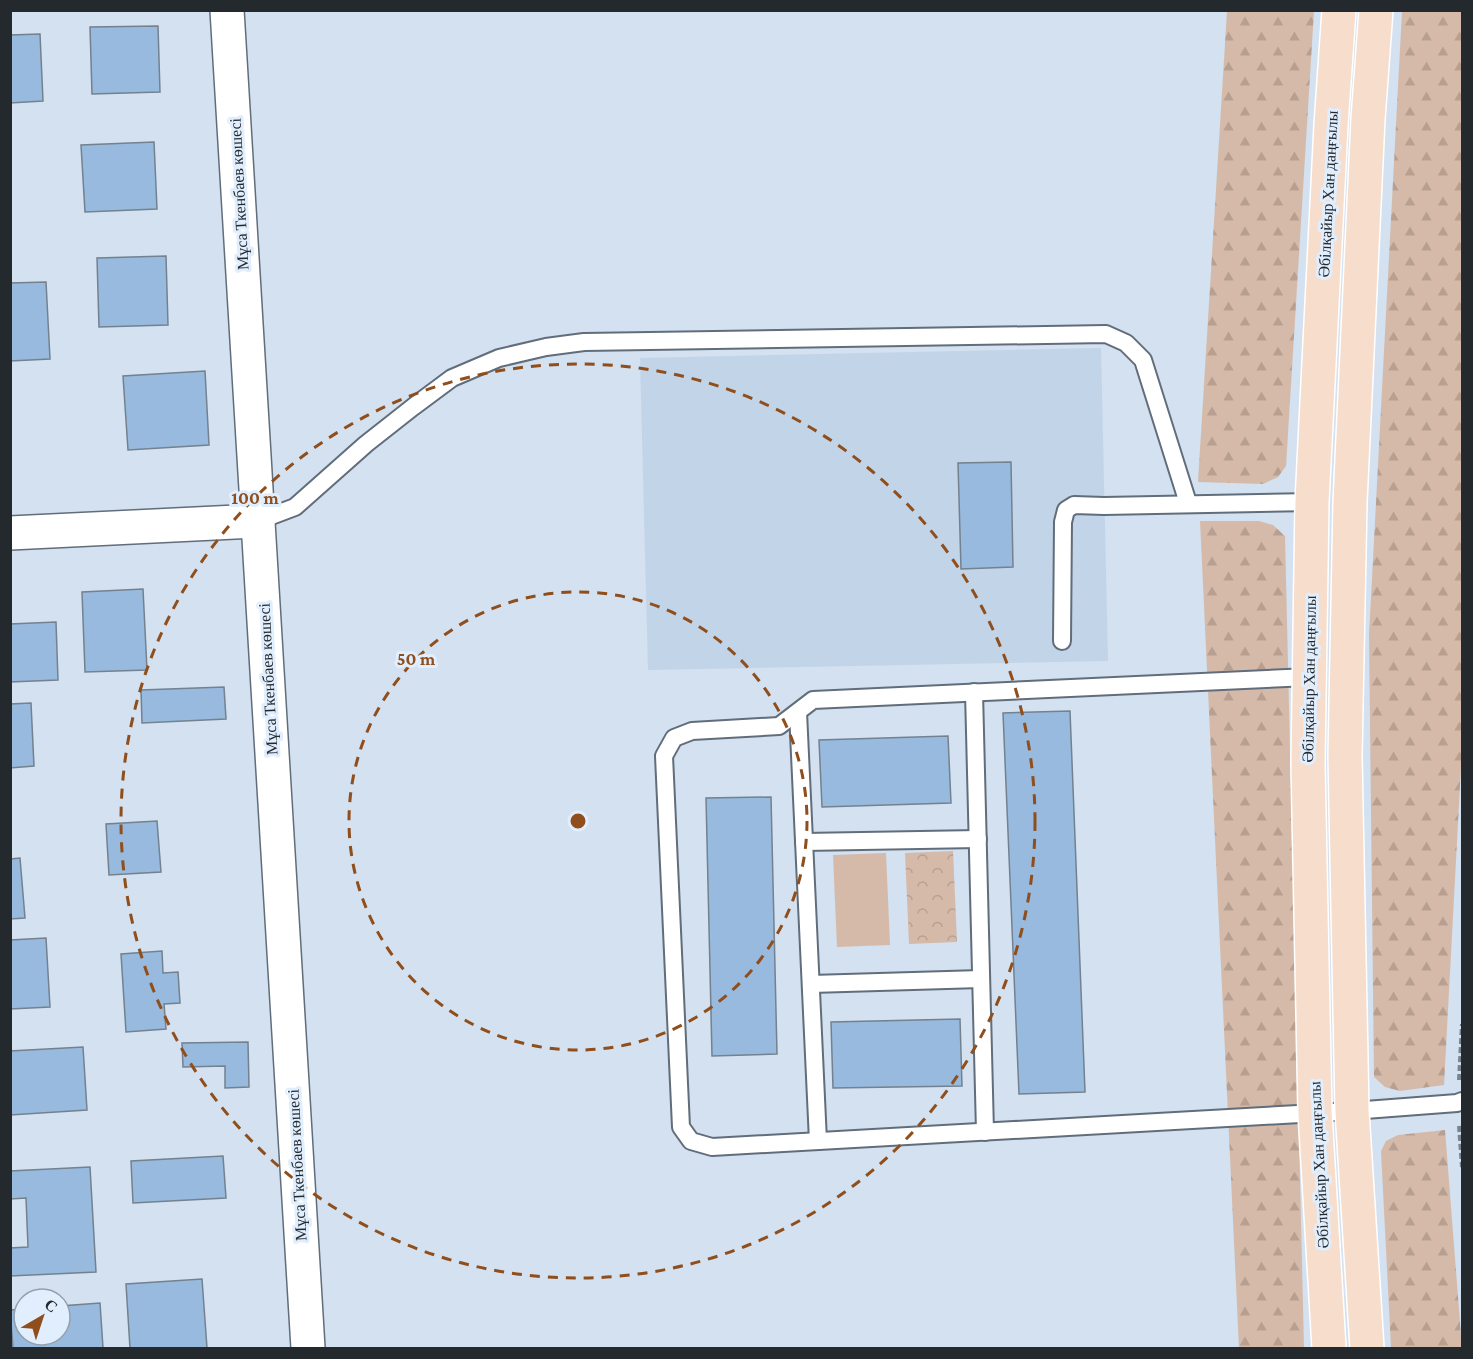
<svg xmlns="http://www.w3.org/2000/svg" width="1473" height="1359" font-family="'Crimson Pro',serif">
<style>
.built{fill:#c2d4e8}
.grass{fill:#d5baa9}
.forest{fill:url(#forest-firs)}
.park{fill:url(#park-crowns)}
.building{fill:#97bade;stroke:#74818e;stroke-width:1.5}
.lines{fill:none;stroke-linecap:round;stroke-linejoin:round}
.lane-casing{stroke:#616d7a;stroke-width:20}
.street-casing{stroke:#616d7a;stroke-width:36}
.primary-casing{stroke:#fff;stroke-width:36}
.path{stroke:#7a848d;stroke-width:4;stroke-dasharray:6 3;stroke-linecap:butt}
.lane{stroke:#fff;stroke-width:16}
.street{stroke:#fff;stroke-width:33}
.primary{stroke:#f7ddcc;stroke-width:33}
.ring{fill:none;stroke:#8f4e1b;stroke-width:3;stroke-dasharray:10 8}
.labels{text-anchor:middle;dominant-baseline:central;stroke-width:6;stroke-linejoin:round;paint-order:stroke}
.street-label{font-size:16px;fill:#24292e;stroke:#e0eefd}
.centre{fill:#8f4e1b;stroke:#e0eefd;stroke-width:3}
.ring-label{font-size:18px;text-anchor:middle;font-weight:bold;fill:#8f4e1b;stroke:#e0eefd;stroke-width:6;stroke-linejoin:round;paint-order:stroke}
</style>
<defs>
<pattern id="forest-firs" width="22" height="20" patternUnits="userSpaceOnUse" patternTransform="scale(1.5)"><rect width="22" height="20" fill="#d5baa9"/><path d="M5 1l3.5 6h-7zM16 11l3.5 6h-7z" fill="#b7a092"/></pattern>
<pattern id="park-crowns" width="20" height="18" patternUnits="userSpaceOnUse" patternTransform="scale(1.5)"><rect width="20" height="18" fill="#d5baa9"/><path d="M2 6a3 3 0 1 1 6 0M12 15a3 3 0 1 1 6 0" fill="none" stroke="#b7a092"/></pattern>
</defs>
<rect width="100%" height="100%" fill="#d3e1f0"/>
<polygon class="built" points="1101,348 1108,661 648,670 640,358"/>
<polygon class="grass" points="886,853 890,945 837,947 833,855"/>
<g class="forest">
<polygon points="1227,11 1314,11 1286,466 1278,477 1263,484 1198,482"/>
<polygon points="1402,11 1462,11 1462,748 1444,1085 1400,1091 1385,1087 1374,1077 1369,635"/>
<polygon points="1200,521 1259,521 1273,525 1285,536 1304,1348 1239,1348"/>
<polygon points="1445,1130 1462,1348 1391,1348 1381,1151 1386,1141 1398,1135"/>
</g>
<polygon class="park" points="953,851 957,942 909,944 905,853"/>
<g class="building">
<polygon points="158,26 160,92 92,94 90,27"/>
<polygon points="40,34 43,101 10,103 10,35"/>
<polygon points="154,142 157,209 85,212 81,145"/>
<polygon points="166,256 168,325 99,327 97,258"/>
<polygon points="46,282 50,359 10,361 10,283"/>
<polygon points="205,371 209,445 128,450 123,376"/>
<polygon points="1011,462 1013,567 961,569 958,463"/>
<polygon points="143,589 147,670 85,672 82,592"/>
<polygon points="56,622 58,680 10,682 10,624"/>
<polygon points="224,687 226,719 142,723 141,690"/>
<polygon points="31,703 34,766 10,768 10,704"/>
<polygon points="1070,711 1085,1092 1019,1094 1003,713"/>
<polygon points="948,736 951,803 822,807 819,740"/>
<polygon points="771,797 777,1054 712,1056 706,798"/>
<polygon points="157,821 161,872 109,875 106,824"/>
<polygon points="20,858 25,918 10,919 10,859"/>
<polygon points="46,938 50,1007 10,1009 10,940"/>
<polygon points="162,951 163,973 178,972 180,1003 164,1004 166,1029 126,1032 121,954"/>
<polygon points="960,1019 962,1086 833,1088 831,1022"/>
<polygon points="248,1042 249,1087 225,1088 225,1066 183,1067 182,1043"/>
<polygon points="83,1047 87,1110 10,1115 10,1051"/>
<polygon points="223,1156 226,1198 133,1203 131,1161"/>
<polygon points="90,1167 96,1272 10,1276 10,1248 28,1247 26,1198 10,1199 10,1171"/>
<polygon points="202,1279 207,1348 130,1348 126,1284"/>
<polygon points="100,1303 103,1348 13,1348 10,1310 24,1309 24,1335 60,1335 60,1306"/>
</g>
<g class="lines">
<g class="lane-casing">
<g id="lane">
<polyline points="258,521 295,507 366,444 413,407 452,378 499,358 546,347 584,342 1106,334 1126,343 1143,360 1188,503"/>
<polyline points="1062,641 1063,522 1066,510 1074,505 1104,506 1312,502"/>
<polyline points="1309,677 813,700 779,726 692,731 674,738 664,756 681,1127 691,1141 712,1147 1352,1111 1457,1103 1462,1101"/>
<polyline points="974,692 985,1132"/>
<polyline points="798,712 818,1141"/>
<polyline points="804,842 978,839"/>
<polyline points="811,984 981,979"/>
</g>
</g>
<g class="street-casing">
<g id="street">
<polyline points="227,10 308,1348"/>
<polyline points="10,533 258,521"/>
</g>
</g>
<g class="primary-casing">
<g id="primary">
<polyline points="1329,1348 1315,1113 1308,763 1312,502 1331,125 1339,10"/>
<polyline points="1367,1348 1352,1111 1345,756 1350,502 1368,119 1376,10"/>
</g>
</g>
<g class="path">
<polyline points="1459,1080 1462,1024"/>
<polyline points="1459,1126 1462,1167"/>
</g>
<use href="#lane" class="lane"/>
<use href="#street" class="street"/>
<use href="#primary" class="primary"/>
</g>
<g class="ring">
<circle cx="578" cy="821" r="229"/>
<circle cx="578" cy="821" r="457"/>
</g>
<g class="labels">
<g class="street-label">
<text transform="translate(239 194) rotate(-93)">Мұса Ткенбаев көшесі</text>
<text transform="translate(1328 194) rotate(-87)">Әбілқайыр Хан даңғылы</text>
<text transform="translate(268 679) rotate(-93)">Мұса Ткенбаев көшесі</text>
<text transform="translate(1309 679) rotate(-89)">Әбілқайыр Хан даңғылы</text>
<text transform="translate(297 1165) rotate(-93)">Мұса Ткенбаев көшесі</text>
<text transform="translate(1319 1165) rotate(-93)">Әбілқайыр Хан даңғылы</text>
</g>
</g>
<circle cx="578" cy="821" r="9" class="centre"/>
<g class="ring-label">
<text x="255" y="504">100 m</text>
<text x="416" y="665">50 m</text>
</g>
<rect width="1473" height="1359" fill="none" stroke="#24292e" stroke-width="24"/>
<g transform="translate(42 1317) rotate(39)"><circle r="28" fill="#e0eefd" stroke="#959faa" stroke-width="1.5"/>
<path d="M0-4.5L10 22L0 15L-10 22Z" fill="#8f4e1b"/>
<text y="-9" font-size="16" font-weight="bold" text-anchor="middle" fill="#24292e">С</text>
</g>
</svg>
